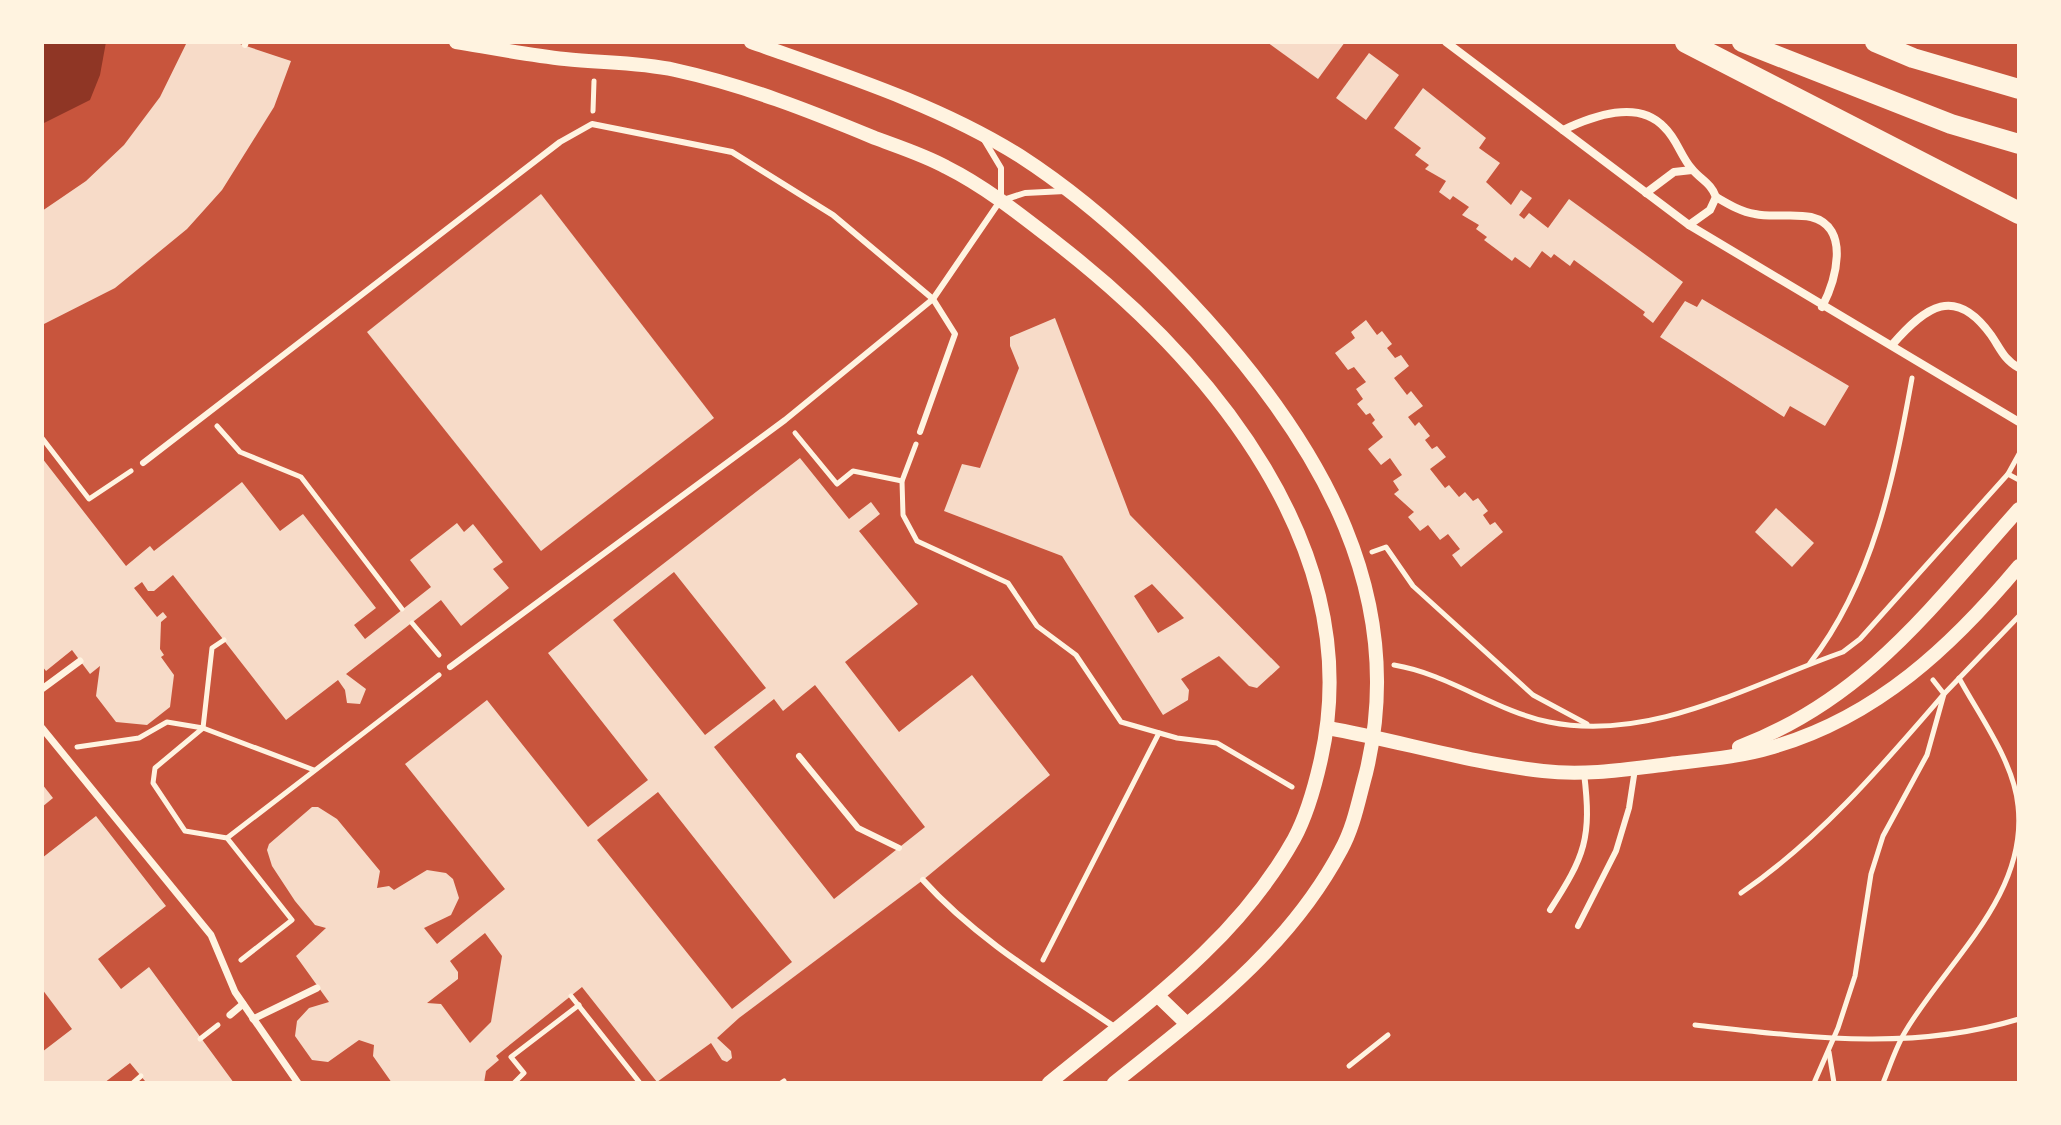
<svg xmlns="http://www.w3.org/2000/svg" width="2061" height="1125" font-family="Roboto,sans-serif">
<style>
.water{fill:#8f3625}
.building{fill:#f7dbc8;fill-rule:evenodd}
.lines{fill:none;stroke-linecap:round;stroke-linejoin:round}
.path{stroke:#fff3e0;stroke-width:5}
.service{stroke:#fff3e0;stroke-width:6}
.pedestrian{stroke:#fff3e0;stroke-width:7}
.minor{stroke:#fff3e0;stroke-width:8}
.tertiary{stroke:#fff3e0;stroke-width:14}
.trunk{stroke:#fff3e0;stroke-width:20}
.motorway{stroke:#fff3e0;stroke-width:22}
</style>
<rect width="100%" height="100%" fill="#c8553d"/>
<polygon class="water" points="42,42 106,42 100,75 90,100 42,124"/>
<g class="building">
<polygon points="187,42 234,42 291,61 274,107 222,190 187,229 115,288 42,325 42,211 86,181 124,145 160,97"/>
<polygon points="1267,42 1345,42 1318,79"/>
<polygon points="1369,53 1399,75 1366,120 1336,98"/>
<polygon points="1423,88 1486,138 1479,148 1500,163 1486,182 1511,205 1521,190 1532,198 1519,215 1524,219 1529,213 1548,228 1569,199 1683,282 1653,323 1643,315 1645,312 1574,260 1570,266 1554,254 1551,258 1542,251 1530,268 1515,257 1512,261 1484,240 1487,237 1476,229 1479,225 1462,215 1469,207 1453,196 1450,200 1439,192 1446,181 1425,169 1429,165 1415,155 1421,148 1394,128"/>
<polygon points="541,194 714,418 541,551 367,332"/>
<polygon points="1702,299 1849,386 1825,426 1790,406 1784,417 1660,337 1685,301 1697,307"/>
<path d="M 1055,318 L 1130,515 L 1280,667 L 1257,688 L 1249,686 L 1219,656 L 1181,679 L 1189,690 L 1188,700 L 1163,715 L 1062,556 L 944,511 L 962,464 L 980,468 L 1019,368 L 1010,346 L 1010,337 ZM 1152,584 L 1184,618 L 1158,633 L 1134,596 Z"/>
<polygon points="1366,320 1377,335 1382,331 1392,344 1387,348 1395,358 1401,355 1409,366 1394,378 1407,395 1411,391 1423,406 1408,417 1415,426 1419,422 1430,436 1425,440 1432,449 1437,446 1446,457 1430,469 1445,488 1449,485 1459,497 1465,492 1473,501 1478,498 1488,511 1483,515 1490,525 1495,522 1503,532 1461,567 1452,555 1460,549 1448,534 1440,540 1428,525 1420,531 1408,517 1414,512 1394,494 1399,490 1393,481 1402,475 1390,458 1381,465 1368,449 1383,437 1372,423 1375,420 1370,413 1366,415 1357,404 1363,399 1356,389 1366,382 1354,367 1348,370 1335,353 1355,338 1351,332"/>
<polygon points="42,458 126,566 150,546 154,551 242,482 280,531 303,514 376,608 354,625 365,639 431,587 410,560 457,523 464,532 473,524 503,562 493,569 509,588 461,626 441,600 346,674 366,689 360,704 347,703 345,690 338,680 286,720 173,575 154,591 148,591 142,582 134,588 157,617 163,612 167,617 161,622 160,649 164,655 161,657 174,675 170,707 147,725 116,722 96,696 100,666 90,674 72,650 46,671 42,666"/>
<path d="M 800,458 L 849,519 L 871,502 L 880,514 L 859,531 L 918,604 L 845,662 L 899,732 L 972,675 L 1050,775 L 923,880 L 739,1018 L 717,1038 L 731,1051 L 732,1058 L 727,1062 L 722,1060 L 711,1043 L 657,1082 L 582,987 L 496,1056 L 499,1060 L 486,1071 L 484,1083 L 392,1083 L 373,1056 L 374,1045 L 359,1040 L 328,1062 L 312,1060 L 295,1036 L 297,1021 L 309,1008 L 329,1002 L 296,956 L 326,928 L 315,925 L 295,901 L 272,866 L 267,850 L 269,844 L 312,807 L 318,807 L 337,819 L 380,871 L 377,888 L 389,886 L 394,890 L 427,870 L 446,873 L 453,879 L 459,898 L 451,915 L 424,928 L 437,944 L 505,889 L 405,764 L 487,700 L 588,827 L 648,780 L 548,653 ZM 674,572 L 766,688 L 705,735 L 613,620 ZM 815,685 L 925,827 L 834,899 L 714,747 L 774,699 L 783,711 ZM 658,792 L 792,962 L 732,1009 L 597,840 ZM 485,933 L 502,956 L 491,1022 L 470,1043 L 441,1004 L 427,1003 L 458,979 L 458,972 L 450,961 Z"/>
<polygon points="1776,508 1814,543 1792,567 1755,532"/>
<polygon points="42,784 53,798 42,807"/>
<polygon points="96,816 166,906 98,959 121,989 149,967 234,1083 143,1083 145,1081 130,1063 104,1083 42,1083 42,1052 72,1029 42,989 42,858"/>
</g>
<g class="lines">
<g class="path">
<polyline points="593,111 594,81"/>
<polyline points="217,426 240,452 301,477 402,609"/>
<polyline points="795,433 837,484 853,471 902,481"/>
<polyline points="42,438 89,499 131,471"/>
<polyline points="916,444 902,481 903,515 917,541 1008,583 1037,626 1076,655 1121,722 1177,738 1217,743 1292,787"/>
<polyline points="2019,454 2008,474 2019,480"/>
<polyline points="1372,552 1386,547 1413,586 1533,695 1587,724"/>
<polyline points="412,623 439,655"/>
<polyline points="224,640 212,648 203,728 155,768 153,783 185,831 227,838 292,920 241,960"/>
<path d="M 1810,663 C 1873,582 1894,478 1912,378"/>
<path d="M 1394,665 C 1449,674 1495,711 1549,722 C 1651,743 1751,684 1843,652 L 1860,639 L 2008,474"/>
<polyline points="77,747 139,738 167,722 203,728 314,770"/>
<polyline points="227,838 439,675"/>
<path d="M 1741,893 C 1820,839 1882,766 1944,694 L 1933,680"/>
<polyline points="1043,960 1159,733"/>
<polyline points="571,996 640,1083"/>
<path d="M 1695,1025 C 1805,1037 1911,1052 2019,1019"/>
<polyline points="200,1039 218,1025"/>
<polyline points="1829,1052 1834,1083"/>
<polyline points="1349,1066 1388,1035"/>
<polyline points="133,1083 141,1076"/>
<polyline points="514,1083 524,1073 511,1057 579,1005"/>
<polyline points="781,1083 784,1081"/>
<polyline points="1814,1083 1838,1028 1855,976 1871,874 1883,836 1927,755 1944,694 2019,616"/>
<path d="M 1883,1083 C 1890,1066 1896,1047 1905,1032 C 1946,962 2028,896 2018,806 C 2014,762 1980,717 1959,678"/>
</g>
<g class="service">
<polyline points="245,45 246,42"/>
<polyline points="983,138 1001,168 1001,198"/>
<polyline points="143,463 560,142 592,124 732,152 833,215 933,299 955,334 920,432"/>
<polyline points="450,667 785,420 933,299 1000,201 1025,193 1065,191"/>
<polyline points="799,756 858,828 899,848"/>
<path d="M 923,880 C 977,940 1050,983 1116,1028"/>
<path d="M 1550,910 C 1585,856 1592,838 1584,773"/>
<polyline points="1578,926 1616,851 1629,808 1635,769"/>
</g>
<g class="pedestrian">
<polyline points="42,689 80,661"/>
<polyline points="42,728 211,935 235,992 298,1083"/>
<polyline points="230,1015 243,1004"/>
<polyline points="253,1019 317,988"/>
</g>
<g class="minor">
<polyline points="1446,42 1689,225 2019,422"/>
<path d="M 1563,130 C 1593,116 1638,99 1664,127 C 1677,139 1681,157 1692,169 C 1701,180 1711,183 1716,197 C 1728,204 1741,212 1755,214 C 1773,218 1793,213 1811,217 C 1852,227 1835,282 1822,307"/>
<polyline points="1646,193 1674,172 1692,170"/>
<polyline points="1689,225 1710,210 1716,197"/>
<path d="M 1892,345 C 1926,306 1955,285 1991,335 C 2000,348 2004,360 2019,368"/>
</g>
<g class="tertiary">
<path d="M 456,42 C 492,48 528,55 565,59 C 601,63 639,62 675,70 C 744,85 810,111 875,138 C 899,147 924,155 946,167 C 986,187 1022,216 1058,244 C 1212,364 1368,550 1321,759 C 1315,786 1307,815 1294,839 C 1236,943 1139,1009 1049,1083"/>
<path d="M 751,42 C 841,74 939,105 1020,156 C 1091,202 1150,257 1206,319 C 1321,447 1409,596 1366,773 C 1359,798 1354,827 1341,850 C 1288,950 1201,1013 1114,1083"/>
<path d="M 1328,728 C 1400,741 1470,763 1543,771 C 1586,776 1628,769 1670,764 C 1704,760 1740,757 1773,747 C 1877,717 1952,646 2019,566"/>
<path d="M 1739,747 C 1866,699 1932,606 2019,509"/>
<polyline points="1158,996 1187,1024"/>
</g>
<g class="trunk">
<polyline points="1742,42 1951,124 2019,144"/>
<polyline points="1875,42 1913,58 2019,89"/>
</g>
<polyline class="motorway" points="1686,42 2019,213"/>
</g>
<rect width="2061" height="1125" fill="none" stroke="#fff3e0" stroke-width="88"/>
</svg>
